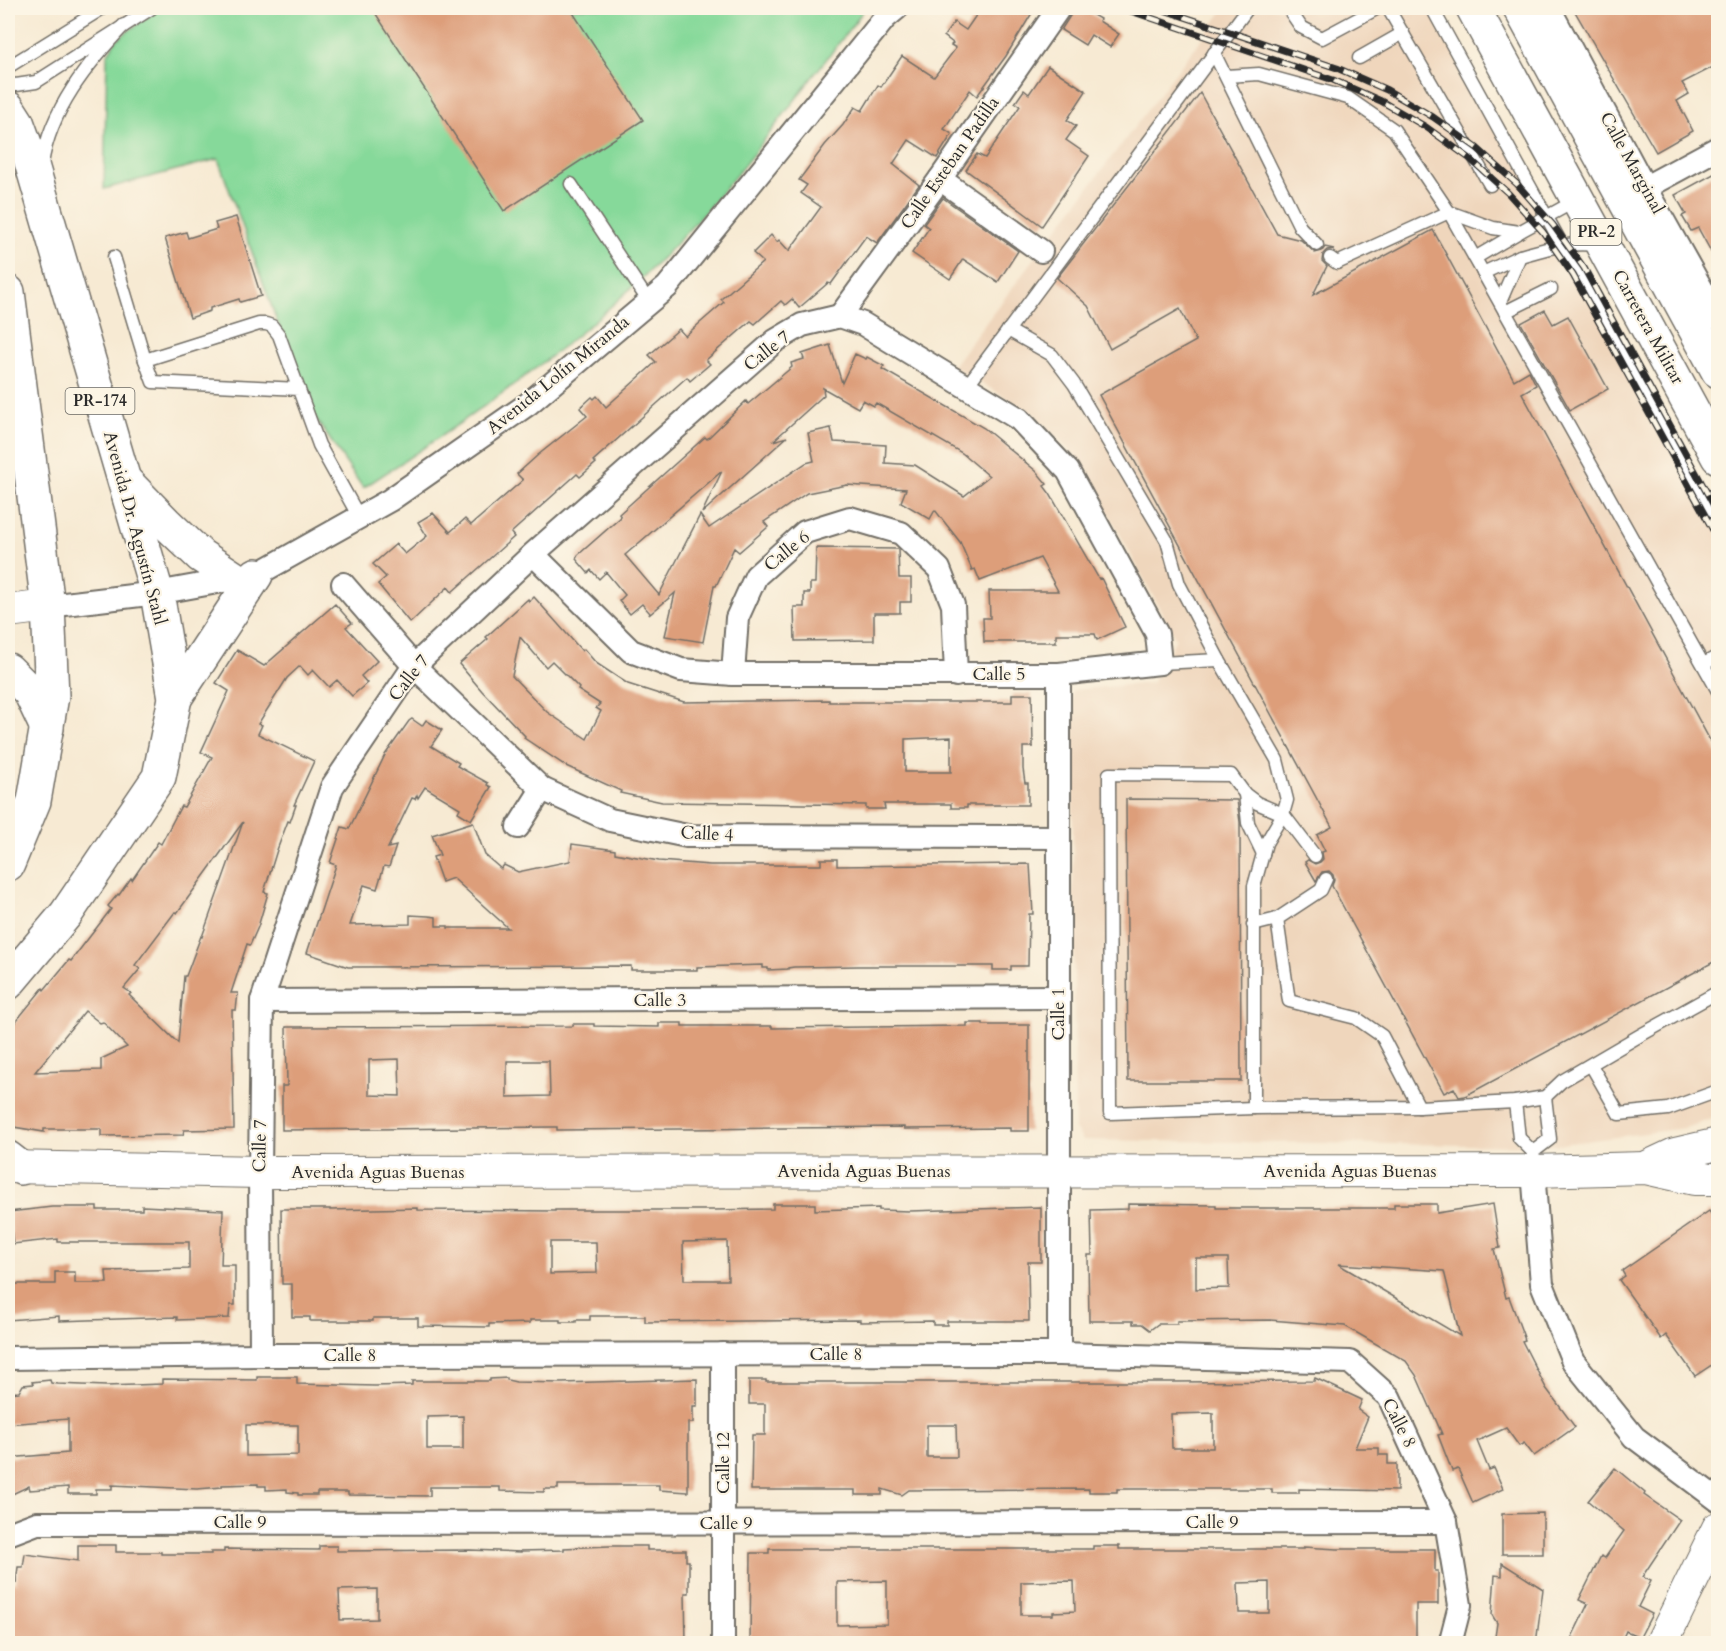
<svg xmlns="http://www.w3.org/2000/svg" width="1726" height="1651" font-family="Cardo,serif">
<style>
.built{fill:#efd6bc}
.green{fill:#86d99a;stroke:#588262;stroke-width:1.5}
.building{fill:#dd9e7a;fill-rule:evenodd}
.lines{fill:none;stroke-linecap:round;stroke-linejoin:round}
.lane-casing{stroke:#726e66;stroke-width:15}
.street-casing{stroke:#726e66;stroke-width:26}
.secondary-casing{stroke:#726e66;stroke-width:34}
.primary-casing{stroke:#726e66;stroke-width:36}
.highway-casing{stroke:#726e66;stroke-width:36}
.lane{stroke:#fff;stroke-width:12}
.street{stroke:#fff;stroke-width:22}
.secondary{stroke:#fff;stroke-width:32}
.primary{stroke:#fff;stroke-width:33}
.highway{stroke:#fff;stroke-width:33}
.rail-casing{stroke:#2b2b2b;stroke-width:7}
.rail{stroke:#fcf5e5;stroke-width:4.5;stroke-dasharray:14;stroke-linecap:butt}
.labels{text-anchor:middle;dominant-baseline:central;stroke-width:4.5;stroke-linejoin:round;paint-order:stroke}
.shield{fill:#fcf5e5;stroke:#6a6863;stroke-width:1.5}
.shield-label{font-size:16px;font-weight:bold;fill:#2b2b2b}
.street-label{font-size:18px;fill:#2b2b2b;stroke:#fcf5e5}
</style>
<rect width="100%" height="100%" fill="#fcf5e5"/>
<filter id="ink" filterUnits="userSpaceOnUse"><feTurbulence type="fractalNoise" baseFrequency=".0167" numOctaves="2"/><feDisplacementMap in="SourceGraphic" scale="12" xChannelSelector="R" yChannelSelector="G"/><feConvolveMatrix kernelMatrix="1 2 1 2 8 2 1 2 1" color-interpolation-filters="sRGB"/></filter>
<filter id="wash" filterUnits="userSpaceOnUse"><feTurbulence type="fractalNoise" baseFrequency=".008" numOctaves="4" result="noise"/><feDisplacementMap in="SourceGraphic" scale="24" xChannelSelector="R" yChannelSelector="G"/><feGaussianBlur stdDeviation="1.35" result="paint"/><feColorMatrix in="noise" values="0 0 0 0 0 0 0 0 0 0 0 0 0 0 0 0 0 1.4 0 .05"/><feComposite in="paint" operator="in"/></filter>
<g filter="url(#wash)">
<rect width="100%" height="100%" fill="#f7ead3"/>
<polygon class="built" points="1225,8 1433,8 1718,507 1718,1117 1685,1128 1546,1146 1083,1140 1075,1129 1072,690 1152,683 1176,639 1083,465 1035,415 953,366"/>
<path class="green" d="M 150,8 L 865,8 C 847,34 827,58 807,84 C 754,155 695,230 629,290 C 548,365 455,428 363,488 L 309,409 L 218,159 L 104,189 L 107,55 L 116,40 L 153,13 Z"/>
<g id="blocks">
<g class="building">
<polygon points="372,8 570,8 643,120 504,211"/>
<polygon points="981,8 1035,8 1006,56 977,96 970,90 944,129 952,134 937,158 909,140 893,164 919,185 877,243 866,236 831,284 828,283 799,308 792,299 785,305 781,301 755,324 751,321 706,360 710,364 690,381 687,377 593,461 596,463 580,477 577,474 511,533 514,537 452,592 448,587 410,623 378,584 386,577 373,564 396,544 405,554 427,536 418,522 433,513 450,532 465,519 471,525 523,480 517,474 538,455 587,416 580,408 592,397 594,399 597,396 606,407 656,362 649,355 679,329 685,336 724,302 721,299 763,262 753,253 771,235 777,242 779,240 789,251 821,207 801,193 807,185 799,180 825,145 843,125 855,107 862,111 878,85 881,87 902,56 934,77 956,48 951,45 953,43 944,36 954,22 966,30"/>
<polygon points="1075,8 1081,8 1100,19 1099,21 1119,34 1110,47 1091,35 1085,45 1061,30"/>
<polygon points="1573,8 1719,8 1719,64 1682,83 1689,94 1677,101 1693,131 1656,152"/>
<polygon points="1048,66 1086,91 1067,120 1076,126 1066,140 1089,156 1042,226 966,170 977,154 985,158 1020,106 1015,103 1024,90 1029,94"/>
<polygon points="1200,93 1277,234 1301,240 1315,253 1322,251 1325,247 1334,249 1327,250 1323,254 1322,261 1327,266 1313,295 1433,230 1514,380 1529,371 1536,385 1522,393 1719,757 1719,959 1465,1096 1459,1097 1454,1088 1444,1093 1332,886 1334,879 1333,875 1329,871 1322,872 1316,881 1305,862 1308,860 1315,864 1320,862 1323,859 1322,852 1325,851 1317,835 1332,827 1099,395 1196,341 1180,309 1110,349 1088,306 1057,278"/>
<polygon points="1719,171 1719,266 1698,228 1691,231 1682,216 1686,214 1675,195"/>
<polygon points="943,198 1018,251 998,282 963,259 950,279 912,253 929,228 924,224"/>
<polygon points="236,217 261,296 240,302 239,299 210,308 210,311 190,318 165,238 186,232 188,238 217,229 215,223"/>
<polygon points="1545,310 1553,324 1568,316 1608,389 1570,410 1521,323"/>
<path d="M 830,345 L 842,383 L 855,354 L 866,359 L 867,357 L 884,366 L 882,369 L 984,428 L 1036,471 L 1047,484 L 1044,486 L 1050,494 L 1099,579 L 1101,578 L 1125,627 L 1097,640 L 1095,634 L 1056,634 L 1056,642 L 984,642 L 983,618 L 990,618 L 989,591 L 1058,591 L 1040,558 L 980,581 L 975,569 L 972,570 L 960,542 L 935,510 L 930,519 L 901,502 L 906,489 L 847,485 L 807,493 L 764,522 L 768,527 L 739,552 L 734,548 L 716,586 L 714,586 L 703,642 L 665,636 L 675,593 L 649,615 L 650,613 L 642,604 L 630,614 L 619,601 L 625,595 L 606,572 L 599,579 L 591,570 L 588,573 L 576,559 L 578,555 L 621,517 L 619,514 L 705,437 L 707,439 L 746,401 L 748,404 L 792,367 L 791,363 L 804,359 L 802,354 ZM 823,388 L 858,408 L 863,400 L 874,406 L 876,403 L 962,453 L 989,476 L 964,496 L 915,465 L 885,463 L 886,445 L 834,442 L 831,428 L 808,433 L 814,461 L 806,463 L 709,528 L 700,515 L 659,595 L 625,555 L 722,471 L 702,513 L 787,437 L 773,441 L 824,395 Z"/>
<polygon points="816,548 898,549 899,578 911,578 911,602 900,602 900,613 874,613 874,640 795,641 794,607 804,607 804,593 810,593 810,583 815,583"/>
<path d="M 534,597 L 582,651 L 584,649 L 596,663 L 628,684 L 684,702 L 829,700 L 829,702 L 1012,702 L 1012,694 L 1032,694 L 1033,747 L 1023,747 L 1023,769 L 1025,783 L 1028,783 L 1028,805 L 967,805 L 967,808 L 951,808 L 951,804 L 884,804 L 885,809 L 866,809 L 866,805 L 662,802 L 620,793 L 621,791 L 566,766 L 524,738 L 525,736 L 482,691 L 459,664 L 488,639 L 486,637 L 528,599 L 529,602 ZM 520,637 L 546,667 L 552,661 L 579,688 L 578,690 L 600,704 L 596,708 L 601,711 L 587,739 L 547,712 L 512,676 ZM 951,737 L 951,772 L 905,772 L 905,739 Z"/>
<path d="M 335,604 L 352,623 L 346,627 L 377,661 L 361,676 L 367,683 L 352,696 L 337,680 L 329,687 L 313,670 L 308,675 L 300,666 L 287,678 L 258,724 L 262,725 L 258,734 L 314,761 L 294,805 L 296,805 L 290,822 L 288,821 L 277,850 L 264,892 L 268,893 L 258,927 L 250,945 L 247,944 L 231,993 L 238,993 L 236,1010 L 232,1010 L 234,1129 L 184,1130 L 183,1135 L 101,1136 L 101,1129 L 44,1129 L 44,1132 L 8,1126 L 8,1083 L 10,1068 L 8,1067 L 8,1031 L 43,988 L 44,990 L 69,960 L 71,961 L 111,909 L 108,906 L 118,894 L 119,895 L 131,878 L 132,880 L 158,842 L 161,844 L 181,806 L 184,807 L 212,757 L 201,752 L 229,691 L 216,683 L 237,650 L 264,666 ZM 243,822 L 202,937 L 201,936 L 186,976 L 184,976 L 178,1043 L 129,995 L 131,993 L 124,988 L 140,969 L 135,965 L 175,912 L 177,913 ZM 85,1011 L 100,1023 L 103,1022 L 127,1047 L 101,1059 L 101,1070 L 35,1072 Z"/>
<polygon points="412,719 422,726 426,720 442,730 431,746 459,763 457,766 488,783 487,785 491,787 471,820 458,812 460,808 425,787 418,798 417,795 415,799 412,798 388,848 396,846 389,867 384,866 377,889 364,885 350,925 410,924 410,915 428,916 436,917 436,926 448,926 448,928 508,928 453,878 442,882 433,857 440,855 432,835 473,822 485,855 501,869 504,865 518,872 570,861 572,844 615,850 615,853 659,861 710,865 821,865 821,859 837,859 837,866 1030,864 1033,914 1029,914 1028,966 1011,966 1011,970 993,970 993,966 859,966 794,967 788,968 788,969 768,970 768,968 763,968 763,965 697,967 697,970 631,970 631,966 348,967 307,953 336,865 330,863 342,827 349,829 385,755 409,721"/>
<polygon points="1126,799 1237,800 1240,822 1241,1081 1128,1081"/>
<path d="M 659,1023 L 682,1023 L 682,1026 L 772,1026 L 772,1028 L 967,1026 L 967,1023 L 983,1023 L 983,1025 L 1029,1025 L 1029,1131 L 1010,1131 L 1010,1128 L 904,1129 L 904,1127 L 557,1130 L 557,1127 L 551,1127 L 282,1130 L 282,1086 L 287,1086 L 286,1027 L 573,1026 L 573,1024 L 594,1024 L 594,1026 L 659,1027 ZM 399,1059 L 400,1096 L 369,1095 L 369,1060 ZM 507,1061 L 549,1061 L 550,1096 L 507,1097 Z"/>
<path d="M 773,1204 L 815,1204 L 815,1210 L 879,1208 L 879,1210 L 910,1211 L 1041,1207 L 1041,1262 L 1028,1262 L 1029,1321 L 947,1321 L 947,1325 L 933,1325 L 933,1321 L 860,1322 L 860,1320 L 645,1322 L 645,1316 L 590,1316 L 590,1320 L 576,1320 L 576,1322 L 560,1322 L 560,1320 L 530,1320 L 530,1323 L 489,1324 L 489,1327 L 418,1326 L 418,1318 L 373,1318 L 373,1321 L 310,1321 L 310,1317 L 292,1317 L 292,1284 L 282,1284 L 281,1209 L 330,1209 L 330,1210 L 418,1208 L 418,1210 L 555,1211 L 555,1210 L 713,1210 L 773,1209 ZM 727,1241 L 728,1280 L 684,1280 L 683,1242 ZM 550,1242 L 596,1242 L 597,1273 L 550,1274 Z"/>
<path d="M 1128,1204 L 1216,1205 L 1216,1208 L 1394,1208 L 1394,1204 L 1437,1204 L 1437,1213 L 1493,1204 L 1500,1248 L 1494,1249 L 1506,1298 L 1509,1297 L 1525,1340 L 1522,1341 L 1546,1388 L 1575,1427 L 1534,1456 L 1524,1443 L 1519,1446 L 1506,1428 L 1477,1441 L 1489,1470 L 1494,1468 L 1503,1489 L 1473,1503 L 1458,1469 L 1452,1471 L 1438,1435 L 1442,1434 L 1416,1375 L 1406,1361 L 1345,1326 L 1270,1320 L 1177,1321 L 1177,1324 L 1158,1324 L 1150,1330 L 1142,1324 L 1133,1324 L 1133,1321 L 1089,1321 L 1088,1255 L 1092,1255 L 1091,1210 L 1128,1209 ZM 1196,1258 L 1228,1258 L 1229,1288 L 1196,1289 ZM 1338,1264 L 1444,1271 L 1460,1336 Z"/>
<polygon points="142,1206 223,1210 221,1265 235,1265 235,1305 230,1305 229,1318 177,1320 177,1317 59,1321 59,1316 8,1320 8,1284 55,1284 55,1272 75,1272 75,1283 107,1283 106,1271 189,1269 189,1242 58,1242 58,1239 13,1244 9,1212 52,1207 97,1207 97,1210 142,1210"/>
<polygon points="1709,1211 1719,1225 1719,1360 1695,1376 1666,1335 1661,1339 1619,1280 1625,1276 1622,1271"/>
<path d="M 257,1377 L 297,1377 L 297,1384 L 375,1386 L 412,1385 L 412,1381 L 490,1381 L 490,1379 L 507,1378 L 507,1380 L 516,1382 L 561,1383 L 697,1379 L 697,1406 L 693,1406 L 693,1423 L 688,1423 L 688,1492 L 659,1490 L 659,1485 L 558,1485 L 558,1489 L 544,1489 L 544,1492 L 500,1491 L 500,1487 L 430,1487 L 430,1496 L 348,1495 L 348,1492 L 317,1492 L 317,1495 L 298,1495 L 298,1493 L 287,1492 L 287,1489 L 266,1490 L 266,1486 L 258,1486 L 258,1484 L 222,1485 L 222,1487 L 197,1489 L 112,1485 L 112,1489 L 96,1489 L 96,1494 L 68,1494 L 68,1487 L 30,1490 L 29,1486 L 8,1496 L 8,1458 L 68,1453 L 68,1419 L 8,1424 L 8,1393 L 19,1392 L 23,1385 L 33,1384 L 32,1382 L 50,1380 L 51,1383 L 58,1384 L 106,1386 L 162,1384 L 162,1379 L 257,1380 ZM 463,1416 L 463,1449 L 427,1449 L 427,1417 ZM 246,1425 L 298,1425 L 298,1455 L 246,1456 Z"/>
<path d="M 1315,1378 L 1362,1400 L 1358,1410 L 1368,1417 L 1355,1448 L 1379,1448 L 1379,1455 L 1388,1455 L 1388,1464 L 1397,1464 L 1397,1491 L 1299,1489 L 1299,1493 L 1272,1493 L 1272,1489 L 1117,1489 L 1117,1492 L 1089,1492 L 1089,1489 L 909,1490 L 902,1495 L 882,1489 L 882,1495 L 855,1495 L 855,1490 L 751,1490 L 752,1435 L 765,1435 L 765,1404 L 749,1404 L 749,1380 L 766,1380 L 766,1382 L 1171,1382 L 1314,1381 ZM 1213,1413 L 1213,1448 L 1172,1448 L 1171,1414 ZM 927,1425 L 956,1425 L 957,1457 L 927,1457 Z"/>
<polygon points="1615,1468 1645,1493 1644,1495 1680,1520 1642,1577 1651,1581 1638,1607 1652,1614 1640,1637 1626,1631 1620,1644 1574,1644 1576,1639 1572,1637 1588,1604 1579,1600 1601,1556 1605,1558 1624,1531 1588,1501"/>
<polygon points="1543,1513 1543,1554 1502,1554 1502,1514"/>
<path d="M 78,1545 L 116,1545 L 116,1552 L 161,1552 L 161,1554 L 211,1554 L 211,1552 L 224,1552 L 224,1549 L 319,1550 L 319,1546 L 337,1546 L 337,1551 L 470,1550 L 521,1552 L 521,1551 L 564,1550 L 564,1548 L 609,1546 L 647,1546 L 647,1550 L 686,1550 L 686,1561 L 689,1561 L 689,1593 L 685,1593 L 686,1644 L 10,1644 L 8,1582 L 16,1583 L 18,1567 L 23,1567 L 25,1554 L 78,1561 ZM 377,1589 L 377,1619 L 340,1620 L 339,1590 Z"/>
<path d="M 1093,1546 L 1119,1546 L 1119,1549 L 1304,1549 L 1304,1547 L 1337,1549 L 1435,1549 L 1435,1571 L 1438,1571 L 1438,1604 L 1416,1604 L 1416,1644 L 750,1644 L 751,1553 L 769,1553 L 769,1549 L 1093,1549 ZM 887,1581 L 887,1624 L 837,1625 L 837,1582 ZM 1074,1581 L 1075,1611 L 1053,1612 L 1053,1615 L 1021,1615 L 1021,1582 ZM 1269,1582 L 1269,1613 L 1239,1613 L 1238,1583 Z"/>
<polygon points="1502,1563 1543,1589 1536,1644 1494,1644 1497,1623 1492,1615 1495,1575 1502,1576"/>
</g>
</g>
</g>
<g filter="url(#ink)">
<use href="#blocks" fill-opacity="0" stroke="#726e66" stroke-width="1.5"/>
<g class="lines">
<g class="lane-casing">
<g id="lane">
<polyline points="1288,8 1301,27 1322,38 1378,8"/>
<polyline points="1388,8 1490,185"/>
<polyline points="1432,8 1718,529"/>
<polyline points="1214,53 1300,227 1317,245"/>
<polyline points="1359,58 1403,33"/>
<polyline points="8,67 103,8"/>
<polyline points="1226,76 1259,74 1348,98 1394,130 1449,212 1718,691"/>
<polyline points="8,84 16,85 36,82 152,8"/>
<path d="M 42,164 C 50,110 88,63 124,25"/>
<polyline points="571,184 649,302"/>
<polyline points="114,257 145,360"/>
<polyline points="1330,258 1337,263 1449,212 1493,228 1519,232 1577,200"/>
<polyline points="1475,258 1519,232"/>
<polyline points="1483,273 1520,256"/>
<path d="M 1500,302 L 1520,256 C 1552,247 1566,242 1599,245"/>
<polyline points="1505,312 1551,289"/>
<polyline points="1008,330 1052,355 1074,384 1167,541 1179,584 1219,660 1277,760 1287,800 1283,814 1266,843 1254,886 1254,1108 1419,1107 1515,1102 1545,1097 1562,1081 1639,1036 1718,992"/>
<polyline points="966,387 1248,8"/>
<polyline points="299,389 153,382 145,360 259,324 266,324 272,326 279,335 319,445 359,517"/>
<polyline points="1160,663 1219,660"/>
<polyline points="1704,664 1718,656"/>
<polyline points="1245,794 1248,823 1263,854"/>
<polyline points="1326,879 1321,890 1277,919 1289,1001 1356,1018 1382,1036 1419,1107"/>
<polyline points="1253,925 1277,919"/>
<polyline points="1591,1065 1619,1114 1668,1109 1718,1091"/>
<polyline points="1515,1102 1519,1138 1533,1152 1533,1170"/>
<polyline points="1254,1108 1110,1113 1109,774 1231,775 1245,794 1257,803 1283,814 1315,856"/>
<polyline points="1533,1152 1550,1139 1545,1097"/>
</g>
</g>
<g class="street-casing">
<g id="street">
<polyline points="1549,8 1644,186 1718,318"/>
<polyline points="940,179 1041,251"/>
<polyline points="1631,195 1718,148"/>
<polyline points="840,316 940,179 1059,8"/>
<polyline points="343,584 414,666 542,789 610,820 687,836 1058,837"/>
<polyline points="48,606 157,593 256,575 390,500 528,404 667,287 885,18 897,8"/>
<polyline points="733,674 737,618 756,576 805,532 850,518 901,533 939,569 953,605 956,675"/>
<polyline points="518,827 542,789"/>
<polyline points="262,1001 1058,997"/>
<polyline points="1533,1171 1542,1284 1573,1361 1634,1437 1718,1500"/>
<polyline points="1059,1354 1059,674"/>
<polyline points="261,1355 260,1172 262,1001 332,787 414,666 533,554 775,341 802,325 840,316 863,324 1019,419 1068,471 1157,634 1160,663 1059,674 733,674 681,670 631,651 533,554"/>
<polyline points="8,1358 261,1355 1059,1354 1350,1362 1389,1397 1446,1522 1460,1605 1450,1644"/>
<polyline points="8,1534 37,1523 1446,1522"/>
<polyline points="723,1644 723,1354"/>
</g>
</g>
<g class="secondary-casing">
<g id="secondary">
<polyline points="8,611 48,606"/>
<polyline points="8,1167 260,1172 1533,1171 1645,1168 1694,1179 1718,1179"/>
<polyline points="1645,1168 1675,1154 1718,1144"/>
<polyline points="1661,1644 1718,1528"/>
</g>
</g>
<g class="primary-casing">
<g id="primary">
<polyline points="1473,8 1718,457"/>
<polyline points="1520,8 1718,371"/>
</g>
</g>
<g class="highway-casing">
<g id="highway">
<polyline points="8,108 17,122 29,155 157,593 175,698 159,777 66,914 8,983"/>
<polyline points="8,292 48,606 52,696 34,801 8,864"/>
<polyline points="127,483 166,523 201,556 236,579"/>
<polyline points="8,670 30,692 47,728"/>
<polyline points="175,698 256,575"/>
<polyline points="8,1158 21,1168"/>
</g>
</g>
<use href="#lane" class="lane"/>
<use href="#street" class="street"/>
<use href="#secondary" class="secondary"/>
<use href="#primary" class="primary"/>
<use href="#highway" class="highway"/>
<g class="rail-casing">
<g id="rail">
<polyline points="1122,8 1333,80 1381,101 1426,127 1469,158 1508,193 1543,232 1573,275 1718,539"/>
<polyline points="1158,8 1337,68 1387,90 1433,117 1477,148 1517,184 1553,225 1584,268 1718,513"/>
</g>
</g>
<use href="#rail" class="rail"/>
</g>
</g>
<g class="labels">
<g class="shield">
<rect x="1570.5" y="219" width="51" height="26" rx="4.5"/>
<rect x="65.5" y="388" width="69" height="26" rx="4.5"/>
</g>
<g class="shield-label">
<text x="1596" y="232">PR-2</text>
<text x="100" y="401">PR-174</text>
</g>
<g class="street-label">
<text transform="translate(950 163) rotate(-55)">Calle Esteban Padilla</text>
<text transform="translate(1632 163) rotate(61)">Calle Marginal</text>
<text transform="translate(1648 327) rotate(61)">Carretera Militar</text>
<text transform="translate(767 351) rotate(-38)">Calle 7</text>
<text transform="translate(558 375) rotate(-39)">Avenida Lolín Miranda</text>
<text transform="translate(135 528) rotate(75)">Avenida Dr. Agustín Stahl</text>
<text transform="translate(787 551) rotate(-39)">Calle 6</text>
<text x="999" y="674">Calle 5</text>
<text transform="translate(409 678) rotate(-52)">Calle 7</text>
<text transform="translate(707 834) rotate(3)">Calle 4</text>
<text x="660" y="1000">Calle 3</text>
<text transform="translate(1058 1014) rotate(-90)">Calle 1</text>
<text transform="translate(260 1146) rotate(-89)">Calle 7</text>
<text x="864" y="1171">Avenida Aguas Buenas</text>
<text x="1350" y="1171">Avenida Aguas Buenas</text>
<text x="378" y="1172">Avenida Aguas Buenas</text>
<text x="836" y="1354">Calle 8</text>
<text x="350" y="1355">Calle 8</text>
<text transform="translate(1399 1423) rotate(63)">Calle 8</text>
<text transform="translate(723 1463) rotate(-90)">Calle 12</text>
<text x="240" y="1522">Calle 9</text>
<text x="1212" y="1522">Calle 9</text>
<text x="726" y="1523">Calle 9</text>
</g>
</g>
<rect width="1726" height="1651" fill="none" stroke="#fcf5e5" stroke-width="30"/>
</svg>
